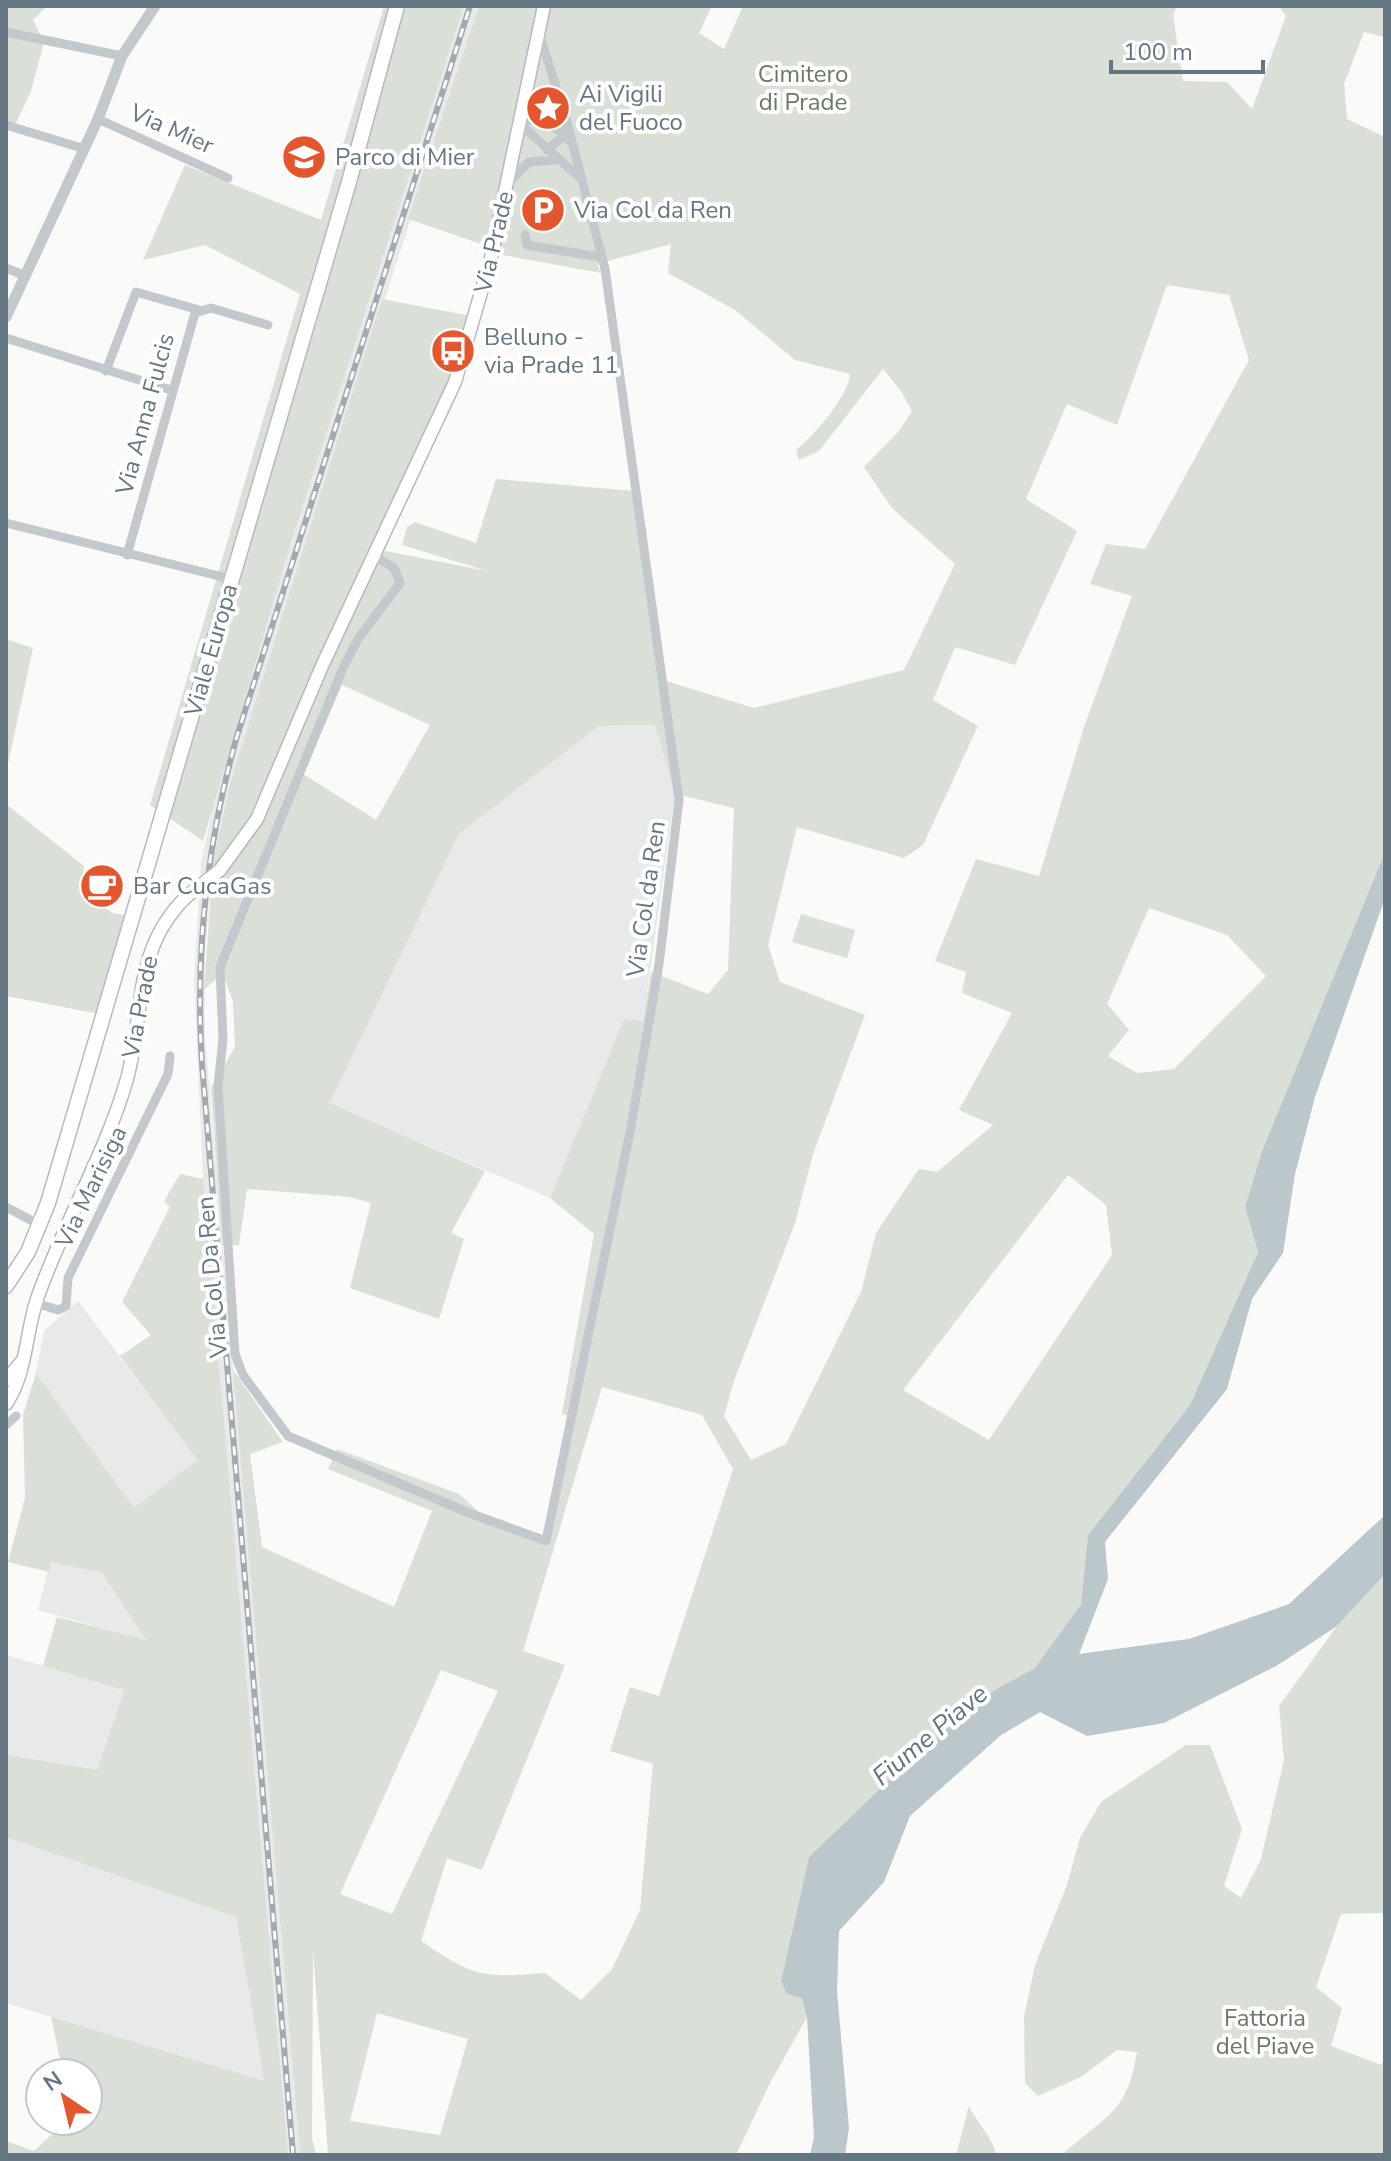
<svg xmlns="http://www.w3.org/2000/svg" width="1391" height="2161" font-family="'Nunito Sans',sans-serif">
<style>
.built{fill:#e8e9e9}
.green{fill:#dadfd7;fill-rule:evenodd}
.water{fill:#bbc7cb}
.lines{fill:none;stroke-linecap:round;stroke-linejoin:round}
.secondary-casing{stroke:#b3babf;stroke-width:15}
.primary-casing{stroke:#b5babe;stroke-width:17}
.minor{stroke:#c3c8cc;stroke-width:9}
.tertiary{stroke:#c3c8cc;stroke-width:11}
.secondary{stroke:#fff;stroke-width:12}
.primary{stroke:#fff;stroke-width:14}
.rail-casing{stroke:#a2aab0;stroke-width:6}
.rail{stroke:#fff;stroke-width:3;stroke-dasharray:9;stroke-linecap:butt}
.secondary-bridge-casing{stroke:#b3babf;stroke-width:15;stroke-linecap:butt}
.secondary-bridge{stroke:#fff;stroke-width:12}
.labels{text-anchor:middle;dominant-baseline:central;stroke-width:8;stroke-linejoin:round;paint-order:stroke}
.park-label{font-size:24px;fill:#687a64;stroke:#fff}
.poi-label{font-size:24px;fill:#657683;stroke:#fff;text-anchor:start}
.street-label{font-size:24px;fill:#657683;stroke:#fff}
.water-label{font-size:26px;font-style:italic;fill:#60757c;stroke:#fff}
</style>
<rect width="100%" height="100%" fill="#fafaf8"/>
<g class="built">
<polygon points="464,6 479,6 230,783 213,863 205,952 205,1036 300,2155 288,2155 203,1179 194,979 201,863 218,782 289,549"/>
<polygon points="655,725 675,794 643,1022 624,1019 550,1198 330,1103 459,834 599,726"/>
<polygon points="78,1301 197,1460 134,1509 36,1373 44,1331"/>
<polygon points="50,1562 102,1573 147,1641 38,1610"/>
<polygon points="6,1655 124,1689 97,1770 10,1755 6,1768"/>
<polygon points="6,1837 236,1917 264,2082 6,2003"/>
</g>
<g class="green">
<polygon points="6,6 47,6 33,20 44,42 31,91 15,125 6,122"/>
<polygon points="384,6 464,6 289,549 203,841 150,805 300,294 205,245 143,260 185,165 321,220"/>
<path d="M 479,6 L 712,6 L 699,33 L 724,49 L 743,6 L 1177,6 L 1173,15 L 1183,81 L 1227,82 L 1252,109 L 1286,16 L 1279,6 L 1385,6 L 1385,37 L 1364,32 L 1344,84 L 1347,119 L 1385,137 L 1385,852 L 1262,1151 L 1245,1207 L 1258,1252 L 1190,1405 L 1088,1535 L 1081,1604 L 1035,1668 L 995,1690 L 918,1752 L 809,1857 L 781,1981 L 802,1997 L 807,2017 L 770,2083 L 736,2155 L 328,2155 L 313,1949 L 312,2138 L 316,2155 L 300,2155 L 233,1370 L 283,1442 L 250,1454 L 262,1547 L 394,1607 L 432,1511 L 328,1469 L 337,1449 L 459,1494 L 492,1524 L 544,1542 L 573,1417 L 562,1414 L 594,1234 L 550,1198 L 624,1019 L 643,1021 L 651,972 L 708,994 L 728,970 L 734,808 L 675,794 L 655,725 L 599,726 L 459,834 L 330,1103 L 485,1171 L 451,1233 L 464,1239 L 439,1319 L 350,1288 L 371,1203 L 350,1197 L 247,1189 L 239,1245 L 222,1245 L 211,1088 L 235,1047 L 233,1002 L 223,973 L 204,990 L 213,863 L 230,783 L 382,299 L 471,316 L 443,395 L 370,548 L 487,571 L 402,545 L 407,527 L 415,522 L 476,543 L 496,479 L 633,491 L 666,681 L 754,708 L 904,670 L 955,564 L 892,508 L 864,467 L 899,431 L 912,411 L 901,391 L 883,369 L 819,451 L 799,460 L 796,450 C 814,436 849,395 850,374 L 795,360 L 735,310 L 668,273 L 671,244 L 597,264 L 601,273 L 486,252 L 487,246 L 408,219 ZM 1167,285 L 1229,295 L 1249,360 L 1145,549 L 1106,544 L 1090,584 L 1132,596 L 1085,724 L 1039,876 L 976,859 L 935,961 L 966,972 L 962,993 L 1012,1013 L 959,1110 L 993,1125 L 937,1172 L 919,1169 L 876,1233 L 861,1292 L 786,1444 L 751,1460 L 724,1416 L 734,1381 L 795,1223 L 813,1154 L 865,1015 L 780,982 L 768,945 L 797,827 L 904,858 L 923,845 L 978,726 L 933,700 L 955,647 L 1015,665 L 1077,531 L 1026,499 L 1067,404 L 1117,425 ZM 342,685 L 430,725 L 376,820 L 303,774 ZM 1149,908 L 1227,935 L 1266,976 L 1174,1069 L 1137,1073 L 1108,1056 L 1129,1030 L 1107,1004 ZM 1068,1175 L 1106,1205 L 1112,1255 L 989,1440 L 903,1390 ZM 602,1387 L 702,1415 L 733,1469 L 659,1696 L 630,1687 L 610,1751 L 653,1764 L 640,1910 L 612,1969 L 581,2000 L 545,1973 C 480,1978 475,1977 421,1941 L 447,1858 L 482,1870 L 565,1665 L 523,1651 ZM 441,1670 L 498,1691 L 392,1914 L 340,1894 ZM 377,2013 L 468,2039 L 440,2135 L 350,2121 Z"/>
<polygon points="6,639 33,648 6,773 8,654"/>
<polygon points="6,804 84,866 81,890 112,913 128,916 99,1014 6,996"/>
<polygon points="801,914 855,930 847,958 792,942"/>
<polygon points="180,1174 203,1179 288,2155 6,2155 6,2141 34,2151 66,2121 88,2121 88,2073 63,2073 51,2017 264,2081 236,1917 6,1837 6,1768 9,1755 97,1770 124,1690 43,1666 57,1617 146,1640 102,1573 51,1562 49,1572 8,1562 25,1498 23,1415 36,1373 134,1508 197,1460 120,1356 151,1335 122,1302 170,1207 164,1201"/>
<path d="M 1385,1574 L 1385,1913 L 1341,1914 L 1316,1987 L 1342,2008 L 1331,2046 L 1381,2065 L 1385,2058 L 1385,2155 L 1062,2155 C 1105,2115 1127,2115 1137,2052 L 1117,2050 L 1081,2077 L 1038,2096 L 1025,2083 L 1024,2016 L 1035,1965 L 1067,1885 L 1080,1838 L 1101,1802 L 1186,1745 L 1210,1745 L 1242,1829 L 1224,1886 L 1241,1898 L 1261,1859 L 1284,1760 L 1279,1706 L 1337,1626 Z"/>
<path d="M 969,2106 C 977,2123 993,2137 996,2155 L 956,2155 Z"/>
</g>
<polygon class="water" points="1385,852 1385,898 1315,1097 1295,1174 1283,1253 1252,1299 1227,1389 1105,1542 1108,1579 1079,1654 1189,1639 1289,1604 1385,1515 1385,1574 1337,1626 1278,1665 1164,1723 1087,1736 1040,1712 1001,1735 910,1816 884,1882 839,1931 837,1991 849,2128 845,2155 810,2155 814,2137 807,2017 802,1998 787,1994 781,1981 809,1857 918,1752 995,1690 1035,1668 1081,1604 1088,1535 1190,1405 1258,1252 1245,1207 1262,1151"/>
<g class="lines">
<g class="secondary-casing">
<g id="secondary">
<polyline points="220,870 257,819 322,666 455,382 491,258 544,6"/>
<polyline points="6,1380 23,1360"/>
<path d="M 6,1404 C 27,1373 25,1335 37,1299 C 63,1224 105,1155 127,1079 C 145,1012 132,950 186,897"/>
</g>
</g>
<g class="primary-casing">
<polyline id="primary" points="6,1286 28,1252 48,1203 349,182 397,6"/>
</g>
<g class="minor">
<polyline points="6,32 122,56"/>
<polyline points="98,119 228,178"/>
<polyline points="6,125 85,149"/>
<path d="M 569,141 C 557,126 539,115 519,123 L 580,178"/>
<polyline points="547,150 560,139 565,129"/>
<polyline points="509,182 529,162 557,160"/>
<polyline points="525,235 527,245 601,257"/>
<polyline points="6,268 26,276"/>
<polyline points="6,338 171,390"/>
<polyline points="106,371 136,292 199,310"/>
<polyline points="6,523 231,579"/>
<polyline points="127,555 195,313 211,308 268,325"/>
<polyline points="373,555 394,568 400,583 358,639 343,668 220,967 223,1039 218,1086 235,1354 243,1375 288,1436 469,1513 546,1541 631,1127 659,964 679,800 605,269 567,122 540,36"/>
<polyline points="6,1207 40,1225"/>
<polyline points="36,1303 58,1310 66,1306 68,1278 168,1074 170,1056"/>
<polyline points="6,1425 16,1416"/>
</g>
<polyline class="tertiary" points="6,317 98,119 122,56 155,6"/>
<use href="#secondary" class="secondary"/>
<use href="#primary" class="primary"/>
<g class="rail-casing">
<path id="rail" d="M 293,2155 L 202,1064 C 195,951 206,845 237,736 L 470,6"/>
</g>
<use href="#rail" class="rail"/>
<g class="secondary-bridge-casing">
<polyline id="secondary-bridge" points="186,897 220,870"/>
</g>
<use href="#secondary-bridge" class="secondary-bridge"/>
</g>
<defs>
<g id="sight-disc" transform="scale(2.3)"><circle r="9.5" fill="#e4572e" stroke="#fff"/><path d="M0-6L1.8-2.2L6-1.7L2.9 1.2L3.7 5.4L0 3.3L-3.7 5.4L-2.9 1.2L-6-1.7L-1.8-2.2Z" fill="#fff"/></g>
<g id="school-disc" transform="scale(2.3)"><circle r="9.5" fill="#e4572e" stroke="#fff"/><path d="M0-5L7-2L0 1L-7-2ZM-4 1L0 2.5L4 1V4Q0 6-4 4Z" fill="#fff"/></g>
<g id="parking-disc" transform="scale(2.3)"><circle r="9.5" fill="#e4572e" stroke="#fff"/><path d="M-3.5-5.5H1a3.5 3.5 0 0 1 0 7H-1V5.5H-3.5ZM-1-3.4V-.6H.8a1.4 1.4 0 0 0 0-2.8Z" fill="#fff"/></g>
<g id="bus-disc" transform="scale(2.3)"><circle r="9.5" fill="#e4572e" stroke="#fff"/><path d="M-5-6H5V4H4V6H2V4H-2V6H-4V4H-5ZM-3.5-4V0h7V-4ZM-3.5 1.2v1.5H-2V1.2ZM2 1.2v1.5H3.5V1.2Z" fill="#fff"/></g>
<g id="cafe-disc" transform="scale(2.3)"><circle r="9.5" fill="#e4572e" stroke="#fff"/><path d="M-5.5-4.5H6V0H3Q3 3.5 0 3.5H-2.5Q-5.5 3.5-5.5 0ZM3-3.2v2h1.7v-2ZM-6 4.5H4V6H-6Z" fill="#fff"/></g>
</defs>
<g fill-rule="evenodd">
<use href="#sight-disc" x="548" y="108"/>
<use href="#school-disc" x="304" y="157"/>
<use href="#parking-disc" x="543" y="210"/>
<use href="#bus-disc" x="453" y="351"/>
<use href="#cafe-disc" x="102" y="886"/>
</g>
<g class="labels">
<g class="park-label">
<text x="803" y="74">Cimitero<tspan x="803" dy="28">di Prade</tspan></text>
<text x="1265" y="2018">Fattoria<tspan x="1265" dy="28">del Piave</tspan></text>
</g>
<g class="poi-label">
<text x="579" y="94">Ai Vigili<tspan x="579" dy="28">del Fuoco</tspan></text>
<text x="335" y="157">Parco di Mier</text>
<text x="574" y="210">Via Col da Ren</text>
<text x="484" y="337">Belluno -<tspan x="484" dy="28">via Prade 11</tspan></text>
<text x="133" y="886">Bar CucaGas</text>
</g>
<g class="street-label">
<text transform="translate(172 129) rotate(24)">Via Mier</text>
<text transform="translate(494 242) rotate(-77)">Via Prade</text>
<text transform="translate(145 414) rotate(-75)">Via Anna Fulcis</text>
<text transform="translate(211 650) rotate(-74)">Viale Europa</text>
<text transform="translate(646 899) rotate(-82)">Via Col da Ren</text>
<text transform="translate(140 1007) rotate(-79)">Via Prade</text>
<text transform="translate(91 1187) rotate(-64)">Via Marisiga</text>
<text transform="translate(212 1277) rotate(-95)">Via Col Da Ren</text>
</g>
<g class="water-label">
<text transform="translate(930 1735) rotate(-40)">Fiume Piave</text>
</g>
</g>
<rect width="1391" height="2161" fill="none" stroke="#657683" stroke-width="16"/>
<g transform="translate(64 2097) rotate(325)"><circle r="38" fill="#ffffff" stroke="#c1c8cd" stroke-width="2"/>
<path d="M0-6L14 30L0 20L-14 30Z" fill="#e4572e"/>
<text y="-12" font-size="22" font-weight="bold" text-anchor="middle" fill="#657683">N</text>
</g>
<path d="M1111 60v12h152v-12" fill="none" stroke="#657683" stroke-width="4"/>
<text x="1123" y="60" font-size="24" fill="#657683" stroke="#ffffff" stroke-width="6" paint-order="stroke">100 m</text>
</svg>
